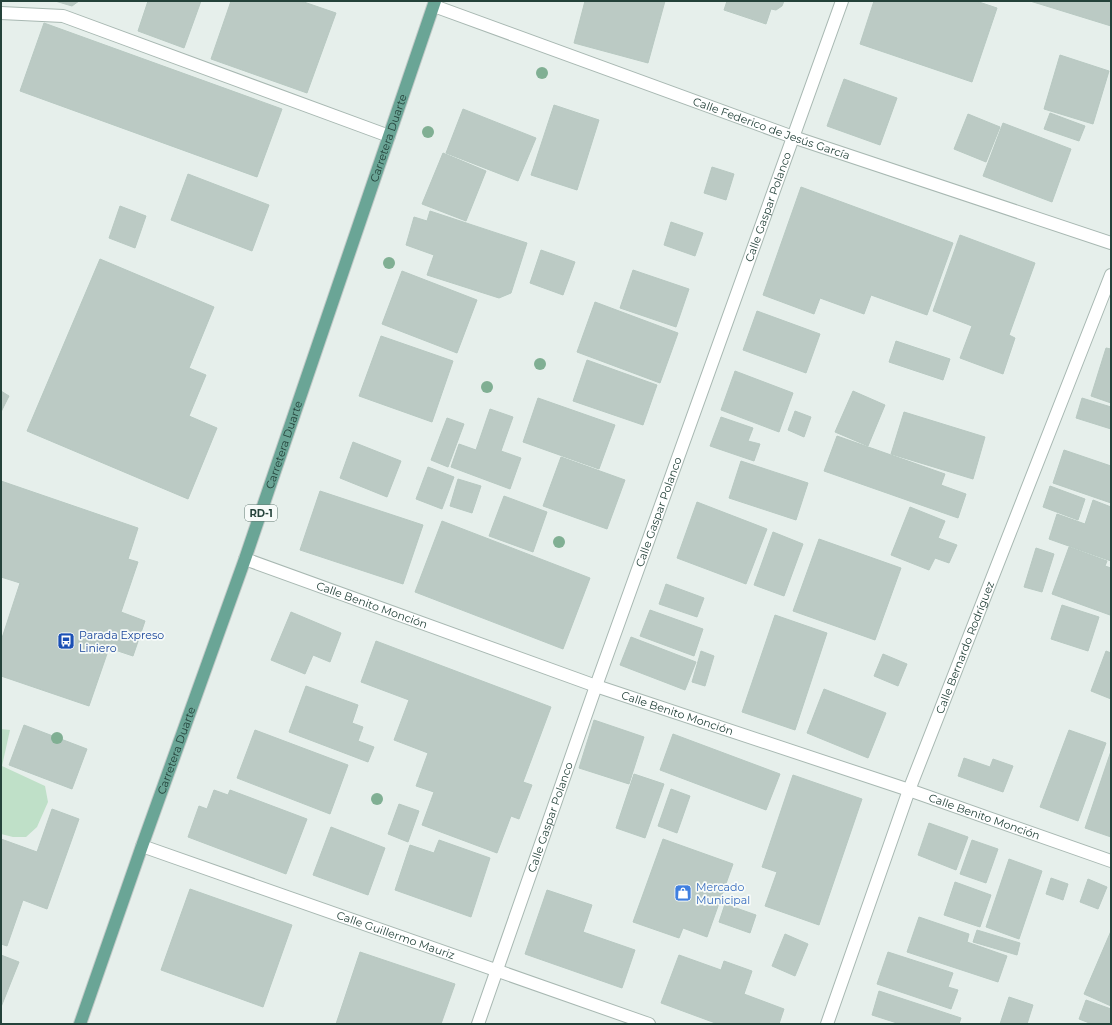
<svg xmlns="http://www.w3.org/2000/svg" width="1112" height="1025" font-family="Montserrat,sans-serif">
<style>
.green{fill:#bfe0c8}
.building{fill:#bbcac4;stroke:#b8c9c2}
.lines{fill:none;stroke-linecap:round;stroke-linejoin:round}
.minor-casing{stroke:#a8b8b2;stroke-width:14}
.major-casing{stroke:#c2cac8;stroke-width:14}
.minor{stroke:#fff;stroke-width:12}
.major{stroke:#6aa596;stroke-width:12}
.tree{fill:#80af93}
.labels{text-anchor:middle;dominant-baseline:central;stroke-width:3.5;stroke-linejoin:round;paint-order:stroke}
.shield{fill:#f7fbf9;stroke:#637a73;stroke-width:1}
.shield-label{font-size:10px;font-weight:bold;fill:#24423a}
.street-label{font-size:11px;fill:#24423a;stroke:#f7fbf9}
.transit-label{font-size:11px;fill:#164399;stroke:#f7fbf9;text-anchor:start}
.shop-label{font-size:11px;fill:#366cbe;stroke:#f7fbf9;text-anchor:start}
</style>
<rect width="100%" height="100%" fill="#e6efeb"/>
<polygon class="green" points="1,729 10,730 2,766 45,786 48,802 37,827 26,837 13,837 1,834"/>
<g class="building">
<polygon points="55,1 79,1 72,6"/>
<polygon points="148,1 201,1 184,48 138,31"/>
<polygon points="231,1 301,1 336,13 307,93 211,59"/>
<polygon points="585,1 665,1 648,63 574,43"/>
<polygon points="727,1 784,1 782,6 776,10 771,9 766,24 724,10"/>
<polygon points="874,1 976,1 997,8 972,82 860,44"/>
<polygon points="1030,1 1111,1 1111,26"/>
<polygon points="44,23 282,109 257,177 20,91"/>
<polygon points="1060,55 1109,71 1093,124 1044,109"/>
<polygon points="844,79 897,98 880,145 827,126"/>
<polygon points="554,105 599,120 577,190 531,175"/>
<polygon points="463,109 536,138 518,181 446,153"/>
<polygon points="1050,113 1085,126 1079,141 1044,129"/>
<polygon points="968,114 1000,127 986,162 954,149"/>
<polygon points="1003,123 1071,149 1052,202 983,176"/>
<polygon points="443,153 486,171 466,221 422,204"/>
<polygon points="712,167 734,174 726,200 704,193"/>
<polygon points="188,174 269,205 252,251 171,220"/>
<polygon points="801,187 953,243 927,315 871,295 864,314 820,298 814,314 763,295"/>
<polygon points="120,206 146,216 135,248 109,238"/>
<polygon points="430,211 527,243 511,293 499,298 427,275 434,255 406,245 414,217 427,221"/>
<polygon points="671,222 703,233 695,256 664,245"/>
<polygon points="960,235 1035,263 1009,335 1015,338 1003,374 960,358 972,326 933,311"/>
<polygon points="541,250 575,262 563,295 530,283"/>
<polygon points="100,259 214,307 189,368 206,375 189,416 217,428 188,499 27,431"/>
<polygon points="633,270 689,289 676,327 620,308"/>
<polygon points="402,271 477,300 457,353 382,324"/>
<polygon points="595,302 678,333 660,383 577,352"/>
<polygon points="757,311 820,334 806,373 743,350"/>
<polygon points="381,336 453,361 432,422 359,396"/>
<polygon points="896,341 950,359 943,380 889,362"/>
<polygon points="1106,348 1111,349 1111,403 1091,396"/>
<polygon points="587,360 657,385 643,425 573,401"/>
<polygon points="735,371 793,393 779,432 721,410"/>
<polygon points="1,391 9,396 1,412"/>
<polygon points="853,391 885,405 868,446 835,432"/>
<polygon points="538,398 615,425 599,469 523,442"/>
<polygon points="1082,398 1111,407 1111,429 1076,418"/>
<polygon points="490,409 513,417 501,451 521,458 510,489 451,467 459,444 476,450"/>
<polygon points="795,411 811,417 804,437 788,430"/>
<polygon points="904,412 985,437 973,479 891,454"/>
<polygon points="721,417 753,428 748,441 760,444 754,461 710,446"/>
<polygon points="447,418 464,424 448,467 431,460"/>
<polygon points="837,436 945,474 941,485 966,494 958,518 824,471"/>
<polygon points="353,442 401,461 387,497 340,478"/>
<polygon points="1064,450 1111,466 1111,503 1053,483"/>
<polygon points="561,457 625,480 607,529 543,506"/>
<polygon points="741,461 808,483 796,520 729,498"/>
<polygon points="428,467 454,477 442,509 416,499"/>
<polygon points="458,479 481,486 472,513 450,506"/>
<polygon points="1,481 138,528 128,559 138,562 121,612 145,621 133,656 109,648 89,706 1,676 1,641 20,583 1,577"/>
<polygon points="1050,486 1085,499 1078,520 1043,507"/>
<polygon points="320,491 423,525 403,584 300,550"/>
<polygon points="504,496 547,512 533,552 489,536"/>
<polygon points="1093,500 1111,507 1111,561 1049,539 1057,514 1085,524"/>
<polygon points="697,502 767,529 746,584 677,558"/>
<polygon points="910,507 945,521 938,538 957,545 949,563 935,558 929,570 891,555"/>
<polygon points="442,521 590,578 563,649 415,592"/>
<polygon points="773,532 803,544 784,596 754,585"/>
<polygon points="819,539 901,568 875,640 793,611"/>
<polygon points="1069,547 1107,561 1105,566 1111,568 1111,611 1110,615 1052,594"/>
<polygon points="1036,548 1054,554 1042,592 1024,587"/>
<polygon points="666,584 704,598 697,617 659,604"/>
<polygon points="1062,605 1099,617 1088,651 1051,639"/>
<polygon points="650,610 703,629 694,656 640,636"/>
<polygon points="291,612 341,633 330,662 313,655 305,674 271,660"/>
<polygon points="775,615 827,633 795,730 742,712"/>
<polygon points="631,637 696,662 685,690 620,665"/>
<polygon points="376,641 551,707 523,782 532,785 519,819 511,816 497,853 422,825 434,792 416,786 428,753 394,740 409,700 361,682"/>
<polygon points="701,651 714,656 705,686 692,682"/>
<polygon points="1106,651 1111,653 1111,699 1091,691"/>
<polygon points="883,654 907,664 898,686 874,676"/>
<polygon points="306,686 358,705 352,723 363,727 358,741 374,747 368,762 289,732"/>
<polygon points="824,689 886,713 868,758 807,733"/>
<polygon points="594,720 644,737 629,784 579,768"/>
<polygon points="24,725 87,749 72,789 9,765"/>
<polygon points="255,730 348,765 330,814 237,778"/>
<polygon points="1069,730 1106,743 1078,821 1040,807"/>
<polygon points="673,734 780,774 766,810 660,770"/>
<polygon points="1111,751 1111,837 1085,828"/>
<polygon points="964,758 990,767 993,759 1013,766 1003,792 958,776"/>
<polygon points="634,774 664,784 645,838 616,828"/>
<polygon points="793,775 862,799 819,925 765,906 777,872 762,867"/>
<polygon points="671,789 690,796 677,833 658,826"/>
<polygon points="214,790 228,795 230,790 307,819 286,874 188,837 199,806 207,809"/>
<polygon points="399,804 419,811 408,842 388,834"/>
<polygon points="52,809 79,819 47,909 23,900 7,946 1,944 1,839 37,852"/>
<polygon points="929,823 968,837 956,870 918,855"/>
<polygon points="331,827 385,848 368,895 313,875"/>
<polygon points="663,839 733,864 707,937 683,928 679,938 633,922"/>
<polygon points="439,840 490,858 471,917 395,890 410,845 434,853"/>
<polygon points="972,840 998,849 986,883 960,874"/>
<polygon points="1009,859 1042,871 1019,939 986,927"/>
<polygon points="1051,878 1068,884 1063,900 1046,894"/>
<polygon points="1088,879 1107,887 1098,909 1080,902"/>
<polygon points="955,882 991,895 980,927 944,915"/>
<polygon points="190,889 292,925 263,1007 161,970"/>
<polygon points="547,890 592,905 583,932 635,950 622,988 525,954"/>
<polygon points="725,904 756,915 750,933 719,922"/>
<polygon points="919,917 969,934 967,942 1007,956 998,982 907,952"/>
<polygon points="977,930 1020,943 1017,955 973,942"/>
<polygon points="1111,931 1111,1006 1084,994"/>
<polygon points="785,934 808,944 795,976 772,966"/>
<polygon points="360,952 455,984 441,1024 336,1024"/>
<polygon points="888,952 953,973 948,987 958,990 951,1009 877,984"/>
<polygon points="1,955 19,962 1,1007"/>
<polygon points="679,955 721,970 724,961 752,971 744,994 784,1009 779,1024 718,1024 661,1003"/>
<polygon points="879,991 961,1018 959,1024 900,1024 872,1015"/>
<polygon points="1009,997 1033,1005 1027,1024 1000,1024"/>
<polygon points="1086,1000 1111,1009 1111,1024 1092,1024 1079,1019"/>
</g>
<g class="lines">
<g class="minor-casing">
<g id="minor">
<path id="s1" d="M 434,6 L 793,137 L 1111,243"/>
<polyline points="1,13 63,16 389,136"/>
<path id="s2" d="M 245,559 L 596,686 L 909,790 L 1111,861"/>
<path id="s3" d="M 142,846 L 649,1024"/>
<path id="s4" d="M 478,1024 L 596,686 L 842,1"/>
<path id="s5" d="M 827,1024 L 909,790 L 1111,275"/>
</g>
</g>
<g class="major-casing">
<g id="major">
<path id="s6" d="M 80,1024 L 142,846 L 245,559 L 435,1"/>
</g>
</g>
<use href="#minor" class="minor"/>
<use href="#major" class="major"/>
</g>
<g class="tree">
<circle cx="542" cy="73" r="6"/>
<circle cx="428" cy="132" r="6"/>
<circle cx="389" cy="263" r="6"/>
<circle cx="540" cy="364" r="6"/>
<circle cx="487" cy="387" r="6"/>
<circle cx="559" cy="542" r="6"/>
<circle cx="57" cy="738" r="6"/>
<circle cx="377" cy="799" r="6"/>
</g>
<defs>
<g id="bus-square" transform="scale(0.9)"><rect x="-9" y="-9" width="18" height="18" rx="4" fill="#1a4fb4" stroke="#f7fbf9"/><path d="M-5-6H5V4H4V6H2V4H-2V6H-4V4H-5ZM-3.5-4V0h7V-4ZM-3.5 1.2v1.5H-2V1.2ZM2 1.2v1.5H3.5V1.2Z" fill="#fff"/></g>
<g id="shop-square" transform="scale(0.9)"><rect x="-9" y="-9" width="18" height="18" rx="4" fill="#3f7fe0" stroke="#f7fbf9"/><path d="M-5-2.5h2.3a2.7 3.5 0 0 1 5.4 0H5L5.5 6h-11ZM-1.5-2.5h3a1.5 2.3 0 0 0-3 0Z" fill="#fff"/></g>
</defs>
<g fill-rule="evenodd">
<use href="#bus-square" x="66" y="641"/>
<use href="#shop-square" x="683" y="893"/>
</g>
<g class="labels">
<rect class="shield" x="245" y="505" width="32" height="16" rx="3"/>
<g class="shield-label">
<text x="261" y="513">RD-1</text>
</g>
<g class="street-label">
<text stroke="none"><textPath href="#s1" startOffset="359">Calle Federico de Jesús García</textPath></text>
<text stroke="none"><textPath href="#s6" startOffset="938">Carretera Duarte</textPath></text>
<text stroke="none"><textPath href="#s4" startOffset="867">Calle Gaspar Polanco</textPath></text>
<text stroke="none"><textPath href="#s6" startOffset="614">Carretera Duarte</textPath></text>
<text stroke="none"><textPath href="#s4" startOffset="543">Calle Gaspar Polanco</textPath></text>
<text stroke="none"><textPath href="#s2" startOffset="135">Calle Benito Monción</textPath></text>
<text stroke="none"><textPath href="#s5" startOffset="401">Calle Bernardo Rodríguez</textPath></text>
<text stroke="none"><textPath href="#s2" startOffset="459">Calle Benito Monción</textPath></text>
<text stroke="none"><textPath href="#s6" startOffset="290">Carretera Duarte</textPath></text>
<text stroke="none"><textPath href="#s2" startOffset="783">Calle Benito Monción</textPath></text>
<text stroke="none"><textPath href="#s4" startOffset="219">Calle Gaspar Polanco</textPath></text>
<text stroke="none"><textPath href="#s3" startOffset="269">Calle Guillermo Mauriz</textPath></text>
</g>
<g class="transit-label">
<text x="79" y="635">Parada Expreso<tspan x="79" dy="13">Liniero</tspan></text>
</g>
<g class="shop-label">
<text x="696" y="887">Mercado<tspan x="696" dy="13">Municipal</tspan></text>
</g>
</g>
<rect width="1112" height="1025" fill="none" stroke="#24423a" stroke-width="4"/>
</svg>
